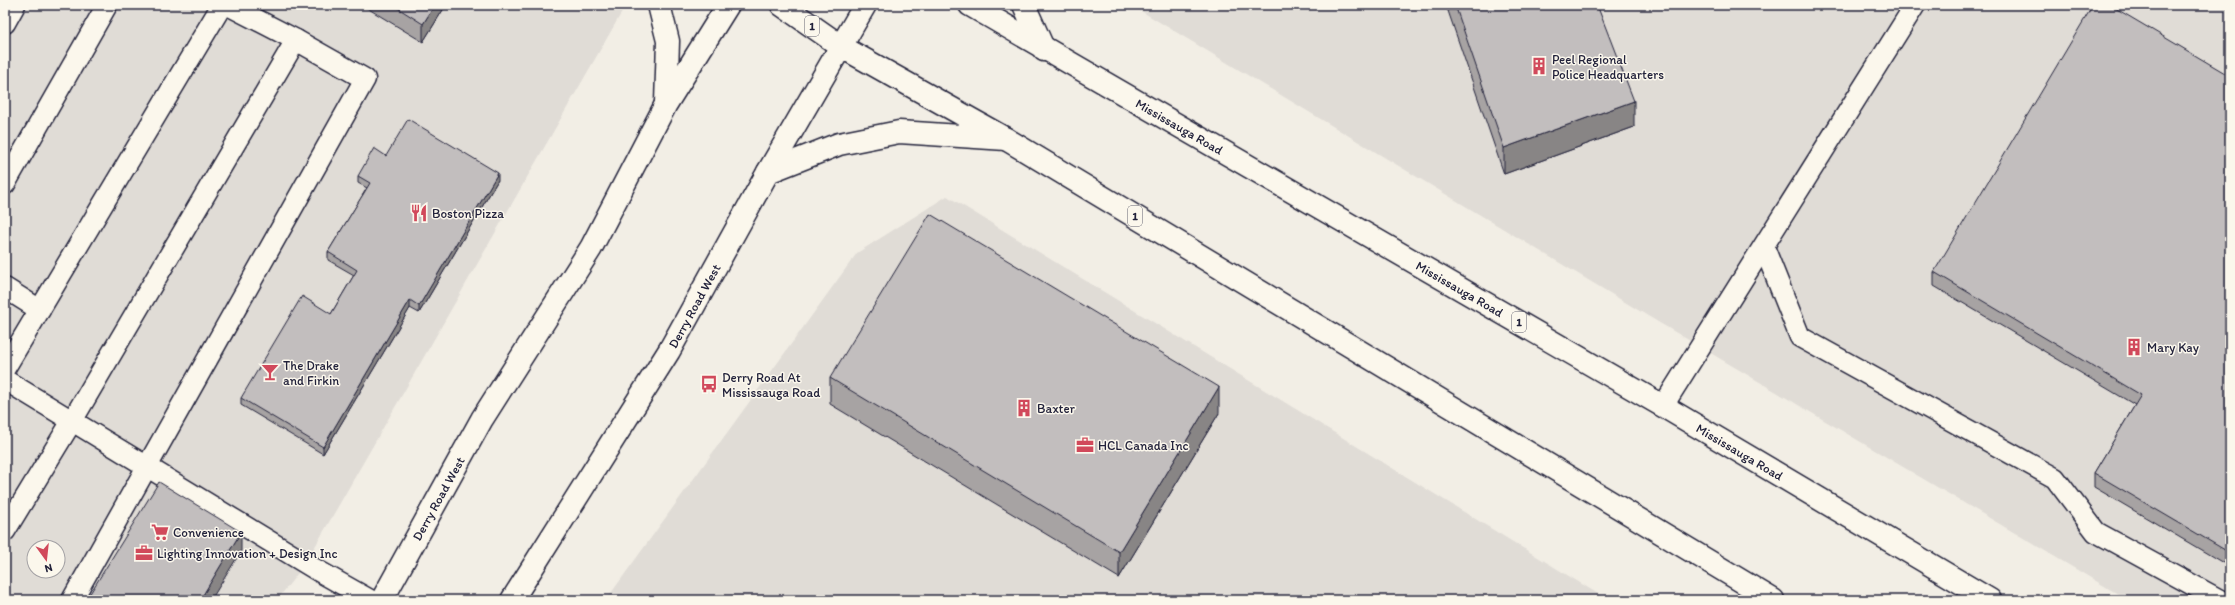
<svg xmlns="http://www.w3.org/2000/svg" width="2235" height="605" font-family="Itim,sans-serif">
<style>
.built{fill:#e0dcd6;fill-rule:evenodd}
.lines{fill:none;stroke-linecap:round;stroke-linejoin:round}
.lane-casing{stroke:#22223b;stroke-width:23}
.secondary-casing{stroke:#22223b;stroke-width:25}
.primary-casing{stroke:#22223b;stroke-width:25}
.lane{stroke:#fbf7ec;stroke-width:20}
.secondary{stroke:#fbf7ec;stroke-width:22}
.primary{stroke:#fbf7ec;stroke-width:22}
.wall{fill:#a7a3a3;stroke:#22223b}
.shaded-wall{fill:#888585;stroke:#22223b}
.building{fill:#c2bebe;stroke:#22223b}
.labels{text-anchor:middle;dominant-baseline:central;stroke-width:3;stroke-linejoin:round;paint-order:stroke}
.shield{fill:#fbf7ec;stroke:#636270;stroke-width:1}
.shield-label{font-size:12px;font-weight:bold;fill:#22223b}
.poi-label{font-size:13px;fill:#22223b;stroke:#fbf7ec;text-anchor:start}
.street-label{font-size:13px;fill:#22223b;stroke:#fbf7ec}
</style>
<rect width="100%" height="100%" fill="#f2eee5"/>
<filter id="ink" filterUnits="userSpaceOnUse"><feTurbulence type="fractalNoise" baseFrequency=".025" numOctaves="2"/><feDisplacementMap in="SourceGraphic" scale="8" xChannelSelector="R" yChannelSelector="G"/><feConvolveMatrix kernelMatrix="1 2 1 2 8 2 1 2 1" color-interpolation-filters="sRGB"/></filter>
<g filter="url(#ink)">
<g class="built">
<path d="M 5,5 L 626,5 L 305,564 L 277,600 L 5,600 ZM 34,547 L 58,547 L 58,571 L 34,571 Z"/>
<polygon points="1131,5 2230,5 2230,600 2128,600 1658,322"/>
<polygon points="947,196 1608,600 606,600 857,253"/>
</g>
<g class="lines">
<g class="lane-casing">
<g id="lane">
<polyline points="5,23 15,5"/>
<polyline points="5,184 107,5"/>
<polyline points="1764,247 1800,337 2055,478 2096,532 2220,600"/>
<polyline points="5,288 40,310"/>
<polyline points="5,368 222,5"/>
<polyline points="5,380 315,569 370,600"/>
<polyline points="1663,406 1915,5"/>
<polyline points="5,531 72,421 296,40 228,5"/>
<polyline points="72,600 365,79 296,40"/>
</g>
</g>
<g class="secondary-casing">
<g id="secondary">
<polyline points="659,5 668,41 666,103"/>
<polyline points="1024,5 1044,50"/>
<polyline points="768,172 839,144 899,132 1006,139"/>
<path id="s1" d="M 382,600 L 482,419 L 591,248 L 666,104 L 728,5"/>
<path id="s2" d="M 512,600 L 669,351 L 768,172 L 865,5"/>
</g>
</g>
<g class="primary-casing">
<g id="primary">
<polyline points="782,5 842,47 1006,139 1773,600"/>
<path id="s3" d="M 970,5 L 1663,406 L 1990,600"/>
</g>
</g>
<use href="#lane" class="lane"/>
<use href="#secondary" class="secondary"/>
<use href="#primary" class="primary"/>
</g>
<g class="wall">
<polygon points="362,5 446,5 423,42"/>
<polygon points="1446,5 1597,5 1634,127 1504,174"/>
<polygon points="2230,76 2230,567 2094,487 2094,473 2135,405 1934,286 1934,272"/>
<polygon points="386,156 498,180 419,313 410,308 323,454 241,405 241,398 331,314 354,275 328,260 328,252 367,188 358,183 358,176"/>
<polygon points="830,378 1219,413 1119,578 830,404"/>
</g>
<g class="shaded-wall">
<polygon points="435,5 446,5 423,42 423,24"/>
<polygon points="1299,5 1312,5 1299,8"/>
<polygon points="1634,101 1634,127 1504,174 1504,148"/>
<polygon points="498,173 498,180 419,313 419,306"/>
<polygon points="410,300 410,308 323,454 323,447"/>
<polygon points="1219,387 1219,413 1119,578 1119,552"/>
<polygon points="241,532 241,551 211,600 200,600"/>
</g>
<g class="building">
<polygon points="393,5 435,5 423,24"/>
<polygon points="1455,5 1597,5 1634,101 1504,148"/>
<polygon points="2093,5 2110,5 2230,76 2230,553 2094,473 2141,395 1934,272"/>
<polygon points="408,119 498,173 419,306 410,300 323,447 241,398 302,296 331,314 357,270 328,252 370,183 358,176 374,148 386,156"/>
<polygon points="930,214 1219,387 1119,552 830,378"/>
<polygon points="159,482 241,532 200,600 86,600"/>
</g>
</g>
<defs>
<g id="building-bare" transform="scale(1.38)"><path d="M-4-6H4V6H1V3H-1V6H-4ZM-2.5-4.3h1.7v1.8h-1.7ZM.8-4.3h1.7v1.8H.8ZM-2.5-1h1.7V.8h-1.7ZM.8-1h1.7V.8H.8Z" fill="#d1495b" stroke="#fbf7ec" stroke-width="2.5" paint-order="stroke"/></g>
<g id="restaurant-bare" transform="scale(1.38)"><path d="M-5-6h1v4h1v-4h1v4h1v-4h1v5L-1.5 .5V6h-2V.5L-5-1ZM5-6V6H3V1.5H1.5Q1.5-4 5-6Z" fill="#d1495b" stroke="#fbf7ec" stroke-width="2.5" paint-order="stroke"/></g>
<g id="bar-bare" transform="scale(1.38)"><path d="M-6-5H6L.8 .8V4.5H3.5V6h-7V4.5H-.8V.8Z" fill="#d1495b" stroke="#fbf7ec" stroke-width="2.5" paint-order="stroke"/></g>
<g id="bus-bare" transform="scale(1.38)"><path d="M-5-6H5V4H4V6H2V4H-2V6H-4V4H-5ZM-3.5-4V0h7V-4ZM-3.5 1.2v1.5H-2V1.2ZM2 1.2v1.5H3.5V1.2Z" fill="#d1495b" stroke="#fbf7ec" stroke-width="2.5" paint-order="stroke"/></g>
<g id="office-bare" transform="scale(1.38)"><path d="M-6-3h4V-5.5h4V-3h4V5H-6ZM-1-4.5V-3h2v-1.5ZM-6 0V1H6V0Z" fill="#d1495b" stroke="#fbf7ec" stroke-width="2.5" paint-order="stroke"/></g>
<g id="supermarket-bare" transform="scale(1.38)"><path d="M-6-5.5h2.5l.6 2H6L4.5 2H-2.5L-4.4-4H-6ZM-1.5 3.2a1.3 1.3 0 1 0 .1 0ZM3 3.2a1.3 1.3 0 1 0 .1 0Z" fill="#d1495b" stroke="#fbf7ec" stroke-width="2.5" paint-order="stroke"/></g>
</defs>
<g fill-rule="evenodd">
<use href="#building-bare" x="1539" y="66"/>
<use href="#restaurant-bare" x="419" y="213"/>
<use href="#building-bare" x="2134" y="347"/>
<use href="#bar-bare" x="270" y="372"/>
<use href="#bus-bare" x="709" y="384"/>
<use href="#building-bare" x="1024" y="408"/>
<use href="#office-bare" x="1085" y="445"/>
<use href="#supermarket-bare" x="160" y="532"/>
<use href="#office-bare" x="144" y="553"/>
</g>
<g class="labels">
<g class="shield">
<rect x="805" y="16" width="14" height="20" rx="3"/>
<rect x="1128" y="206" width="14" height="20" rx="3"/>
<rect x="1512" y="312" width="14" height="20" rx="3"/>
</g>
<g class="shield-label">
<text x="812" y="26">1</text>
<text x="1135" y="216">1</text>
<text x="1519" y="322">1</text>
</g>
<g class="poi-label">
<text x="1552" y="59">Peel Regional<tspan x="1552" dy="15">Police Headquarters</tspan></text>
<text x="432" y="213">Boston Pizza</text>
<text x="2147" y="347">Mary Kay</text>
<text x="283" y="365">The Drake<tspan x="283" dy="15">and Firkin</tspan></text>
<text x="722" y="377">Derry Road At<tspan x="722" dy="15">Mississauga Road</tspan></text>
<text x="1037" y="408">Baxter</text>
<text x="1098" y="445">HCL Canada Inc</text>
<text x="173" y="532">Convenience</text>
<text x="157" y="553">Lighting Innovation + Design Inc</text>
</g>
<g class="street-label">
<text stroke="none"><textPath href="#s3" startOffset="242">Mississauga Road</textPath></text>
<text stroke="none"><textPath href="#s3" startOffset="566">Mississauga Road</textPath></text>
<text stroke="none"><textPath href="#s2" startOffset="346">Derry Road West</textPath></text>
<text stroke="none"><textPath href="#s3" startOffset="890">Mississauga Road</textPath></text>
<text stroke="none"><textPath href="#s1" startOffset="116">Derry Road West</textPath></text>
</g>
</g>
<rect width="2235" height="605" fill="none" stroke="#fbf7ec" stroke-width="20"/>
<rect x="10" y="10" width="2215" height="585" fill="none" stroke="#22223b" stroke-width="1.5" filter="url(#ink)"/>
<g transform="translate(46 559) rotate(165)"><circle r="19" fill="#fbf7ec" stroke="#a4a2a5"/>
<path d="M0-3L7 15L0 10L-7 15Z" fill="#d1495b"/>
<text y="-6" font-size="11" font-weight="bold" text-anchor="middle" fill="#22223b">N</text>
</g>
</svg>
